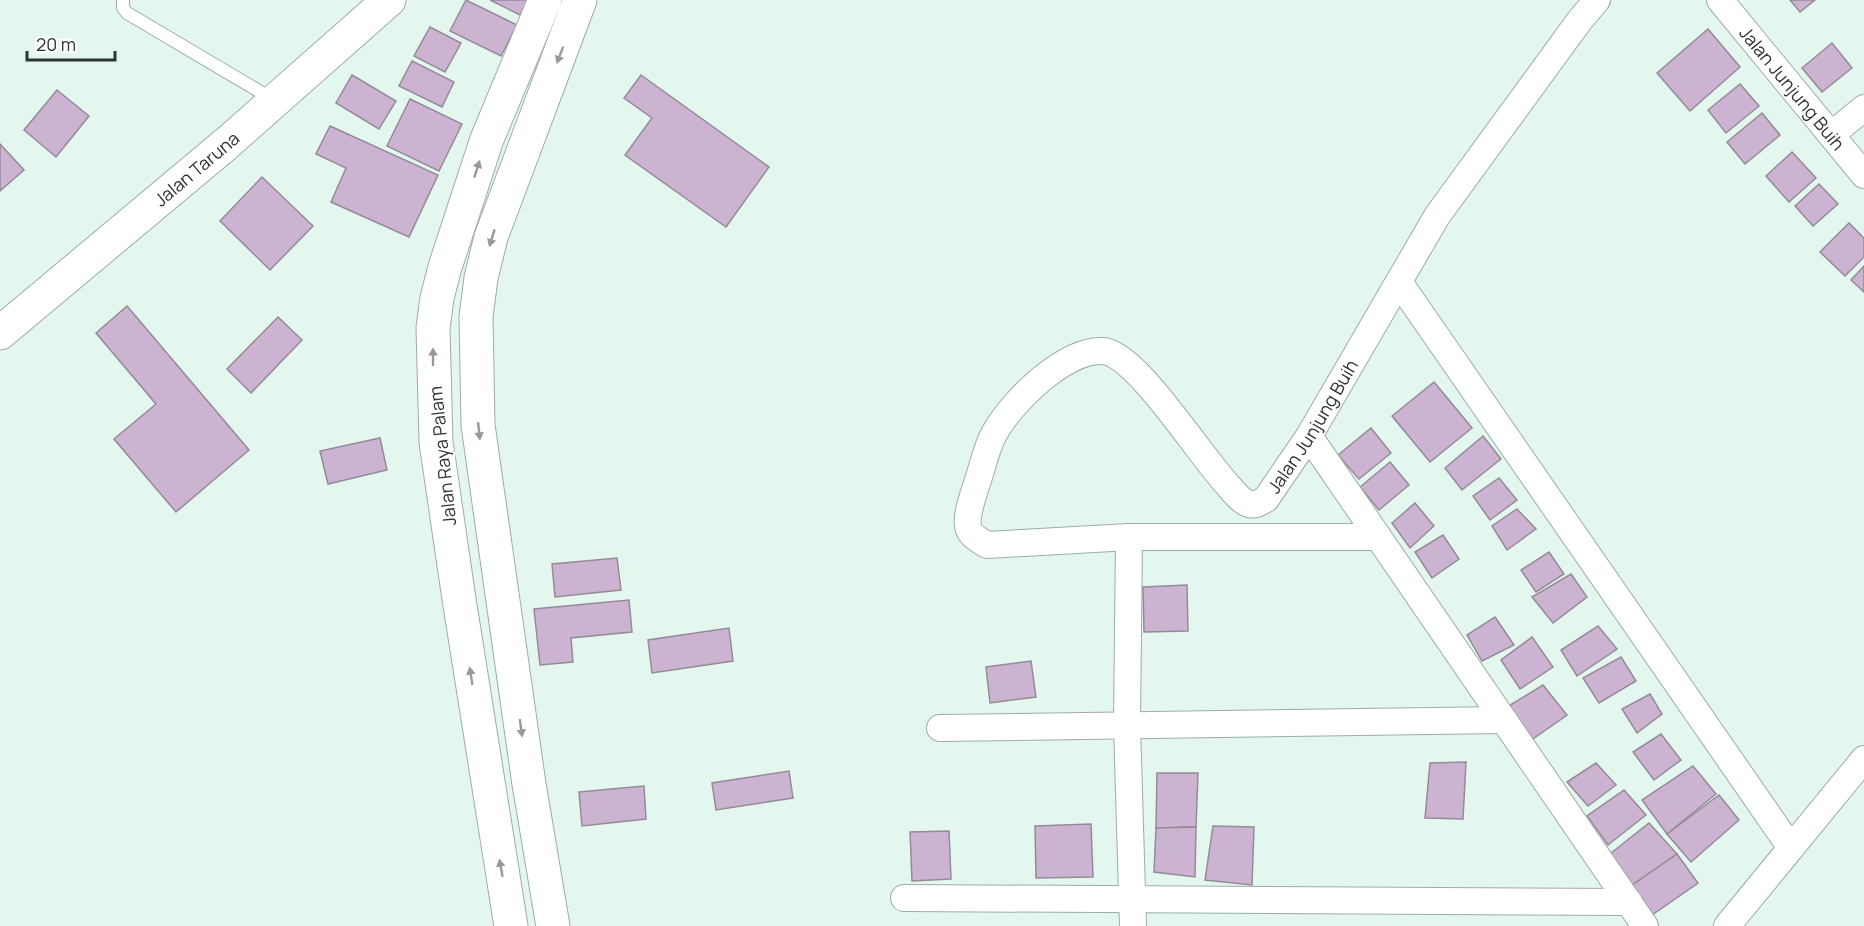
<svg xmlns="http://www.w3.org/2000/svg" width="1864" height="926" font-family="Manrope,sans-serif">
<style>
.building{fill:#cbb3d1;stroke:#958a98;stroke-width:1.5}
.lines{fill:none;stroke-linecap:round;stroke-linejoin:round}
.service-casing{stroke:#9cada5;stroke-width:14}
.minor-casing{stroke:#9cada5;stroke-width:28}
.primary-casing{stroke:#9cada5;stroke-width:35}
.service{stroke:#fff;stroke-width:12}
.minor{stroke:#fff;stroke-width:26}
.primary{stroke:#fff;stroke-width:33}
.oneway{fill:#969a98}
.labels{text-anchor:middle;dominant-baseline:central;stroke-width:4.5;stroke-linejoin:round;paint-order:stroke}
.street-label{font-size:18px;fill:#2d3431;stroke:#fff}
</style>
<rect width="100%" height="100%" fill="#e4f7ee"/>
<g class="building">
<polygon points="466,0 517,25 501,56 450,31"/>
<polygon points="490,0 528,0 520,15"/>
<polygon points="1790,0 1815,0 1800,12"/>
<polygon points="430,27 461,43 445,72 414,56"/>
<polygon points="1708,29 1740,67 1690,111 1657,73"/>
<polygon points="1832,43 1852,68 1822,92 1802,68"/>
<polygon points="412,61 454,82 442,107 399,86"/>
<polygon points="352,75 396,101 379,129 336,103"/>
<polygon points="641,75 769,167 726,227 625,155 652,118 624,98"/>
<polygon points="1740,84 1759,106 1726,133 1708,110"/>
<polygon points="57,90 89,116 56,157 24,130"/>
<polygon points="410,99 462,124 439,171 387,146"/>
<polygon points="1762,113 1780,135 1745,164 1727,142"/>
<polygon points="330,126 438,175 409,237 331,202 346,168 316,154"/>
<polygon points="0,144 24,170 0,191"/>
<polygon points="1792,152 1816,178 1789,202 1766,176"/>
<polygon points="262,177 313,226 270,270 220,221"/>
<polygon points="1819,184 1838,204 1813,226 1795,206"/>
<polygon points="1849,223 1864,238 1864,257 1845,276 1820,252"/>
<polygon points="1864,266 1864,292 1851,280"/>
<polygon points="127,306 249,450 176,512 114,439 156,404 96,333"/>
<polygon points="278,317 302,340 251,393 227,369"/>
<polygon points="1434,382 1472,428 1430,462 1392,416"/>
<polygon points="1371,428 1391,453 1359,479 1338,455"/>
<polygon points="1483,436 1501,459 1462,490 1445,468"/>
<polygon points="380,438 387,470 328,484 320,451"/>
<polygon points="1390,462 1409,485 1379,510 1360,487"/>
<polygon points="1499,478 1517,500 1490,520 1473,496"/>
<polygon points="1415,503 1434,526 1410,548 1392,523"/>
<polygon points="1517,509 1536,529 1507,550 1492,526"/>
<polygon points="1443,535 1459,559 1432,578 1415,552"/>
<polygon points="1549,552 1564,574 1536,592 1521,570"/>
<polygon points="617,558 621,590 555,597 552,564"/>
<polygon points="1571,574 1587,597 1553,623 1532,597"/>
<polygon points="1187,585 1188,631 1144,632 1143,587"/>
<polygon points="629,600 632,632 571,638 573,662 540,665 534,609"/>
<polygon points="1495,617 1514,645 1482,661 1467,635"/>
<polygon points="1598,626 1617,649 1577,676 1561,650"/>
<polygon points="729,628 733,661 652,673 648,640"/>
<polygon points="1532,637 1553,667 1520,689 1501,660"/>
<polygon points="1621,657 1636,681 1599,703 1583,678"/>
<polygon points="1031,661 1036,697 990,703 986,667"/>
<polygon points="1543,685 1567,715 1530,741 1507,707"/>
<polygon points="1650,694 1662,714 1637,733 1622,709"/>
<polygon points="1661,734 1681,760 1654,780 1633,752"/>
<polygon points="1466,762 1463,819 1425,818 1430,763"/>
<polygon points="1596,763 1616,785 1588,806 1567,782"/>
<polygon points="1693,766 1716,794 1667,834 1642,800"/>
<polygon points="789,771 793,798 716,810 712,783"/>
<polygon points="1157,773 1198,773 1196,827 1156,828"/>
<polygon points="644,786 646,819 582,826 579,792"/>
<polygon points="1624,790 1646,815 1608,845 1587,816"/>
<polygon points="1719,795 1739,820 1691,862 1667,834"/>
<polygon points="1649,823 1677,854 1631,886 1606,857"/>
<polygon points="1091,824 1093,877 1036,878 1035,826"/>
<polygon points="1213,826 1254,827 1252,885 1205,880"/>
<polygon points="1196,827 1195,877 1154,872 1156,828"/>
<polygon points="949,831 951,879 912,881 910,832"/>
<polygon points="1677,854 1698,883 1652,915 1631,886"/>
</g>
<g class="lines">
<g class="service-casing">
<polyline id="service" points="123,0 123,8 127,13 274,100"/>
</g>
<g class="minor-casing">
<g id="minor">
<path id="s1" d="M 1720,0 L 1864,175"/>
<polyline points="1831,135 1864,108"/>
<polyline points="1399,282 1791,848"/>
<polyline points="1309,436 1645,926"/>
<polyline points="1129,537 1127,725 1133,926"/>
<path id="s2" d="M 1378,537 L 1129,537 L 987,545 C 979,540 969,535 968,526 C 966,515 973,496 976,486 C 982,470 986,448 994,434 C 1011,402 1065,349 1103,351 C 1135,352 1201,457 1226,483 C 1232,490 1240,501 1249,504 C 1256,506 1260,502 1266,499 L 1309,436 L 1437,216 L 1580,20 L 1597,0"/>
<polyline points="940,728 1504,720"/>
<polyline points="904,898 1629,902"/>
<polyline points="1727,926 1864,759"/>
</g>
</g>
<g class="primary-casing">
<g id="primary">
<path id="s3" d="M 0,333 L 226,144 L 389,0"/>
<polyline points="511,926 459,599 436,442 433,328 437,298 445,267 487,139 545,0"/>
<polyline points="553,926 529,784 478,425 476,317 481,278 491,237 580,0"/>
</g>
</g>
<use href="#service" class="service"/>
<use href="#minor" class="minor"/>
<use href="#primary" class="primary"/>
</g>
<defs><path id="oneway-solid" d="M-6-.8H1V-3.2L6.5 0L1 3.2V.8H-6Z" transform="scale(1.5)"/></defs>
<g class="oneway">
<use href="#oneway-solid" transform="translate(560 55) rotate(111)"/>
<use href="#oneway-solid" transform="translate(477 169) rotate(-72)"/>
<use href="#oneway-solid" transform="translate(492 238) rotate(107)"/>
<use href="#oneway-solid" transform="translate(433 357) rotate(-90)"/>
<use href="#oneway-solid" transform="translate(479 431) rotate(84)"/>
<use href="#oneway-solid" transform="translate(471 676) rotate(-99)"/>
<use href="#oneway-solid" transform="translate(521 728) rotate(82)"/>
<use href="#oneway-solid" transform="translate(501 868) rotate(-100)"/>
</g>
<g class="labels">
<g class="street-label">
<text stroke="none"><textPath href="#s1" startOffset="114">Jalan Junjung Buih</textPath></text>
<text stroke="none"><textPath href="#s3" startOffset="256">Jalan Taruna</textPath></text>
<text stroke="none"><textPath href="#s2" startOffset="976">Jalan Junjung Buih</textPath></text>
<text transform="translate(442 456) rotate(-96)">Jalan Raya Palam</text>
</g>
</g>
<path d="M27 51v9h88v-9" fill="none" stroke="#2d3431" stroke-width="3"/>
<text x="36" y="51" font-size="18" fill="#2d3431" stroke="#ffffff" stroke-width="4.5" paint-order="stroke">20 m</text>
</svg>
